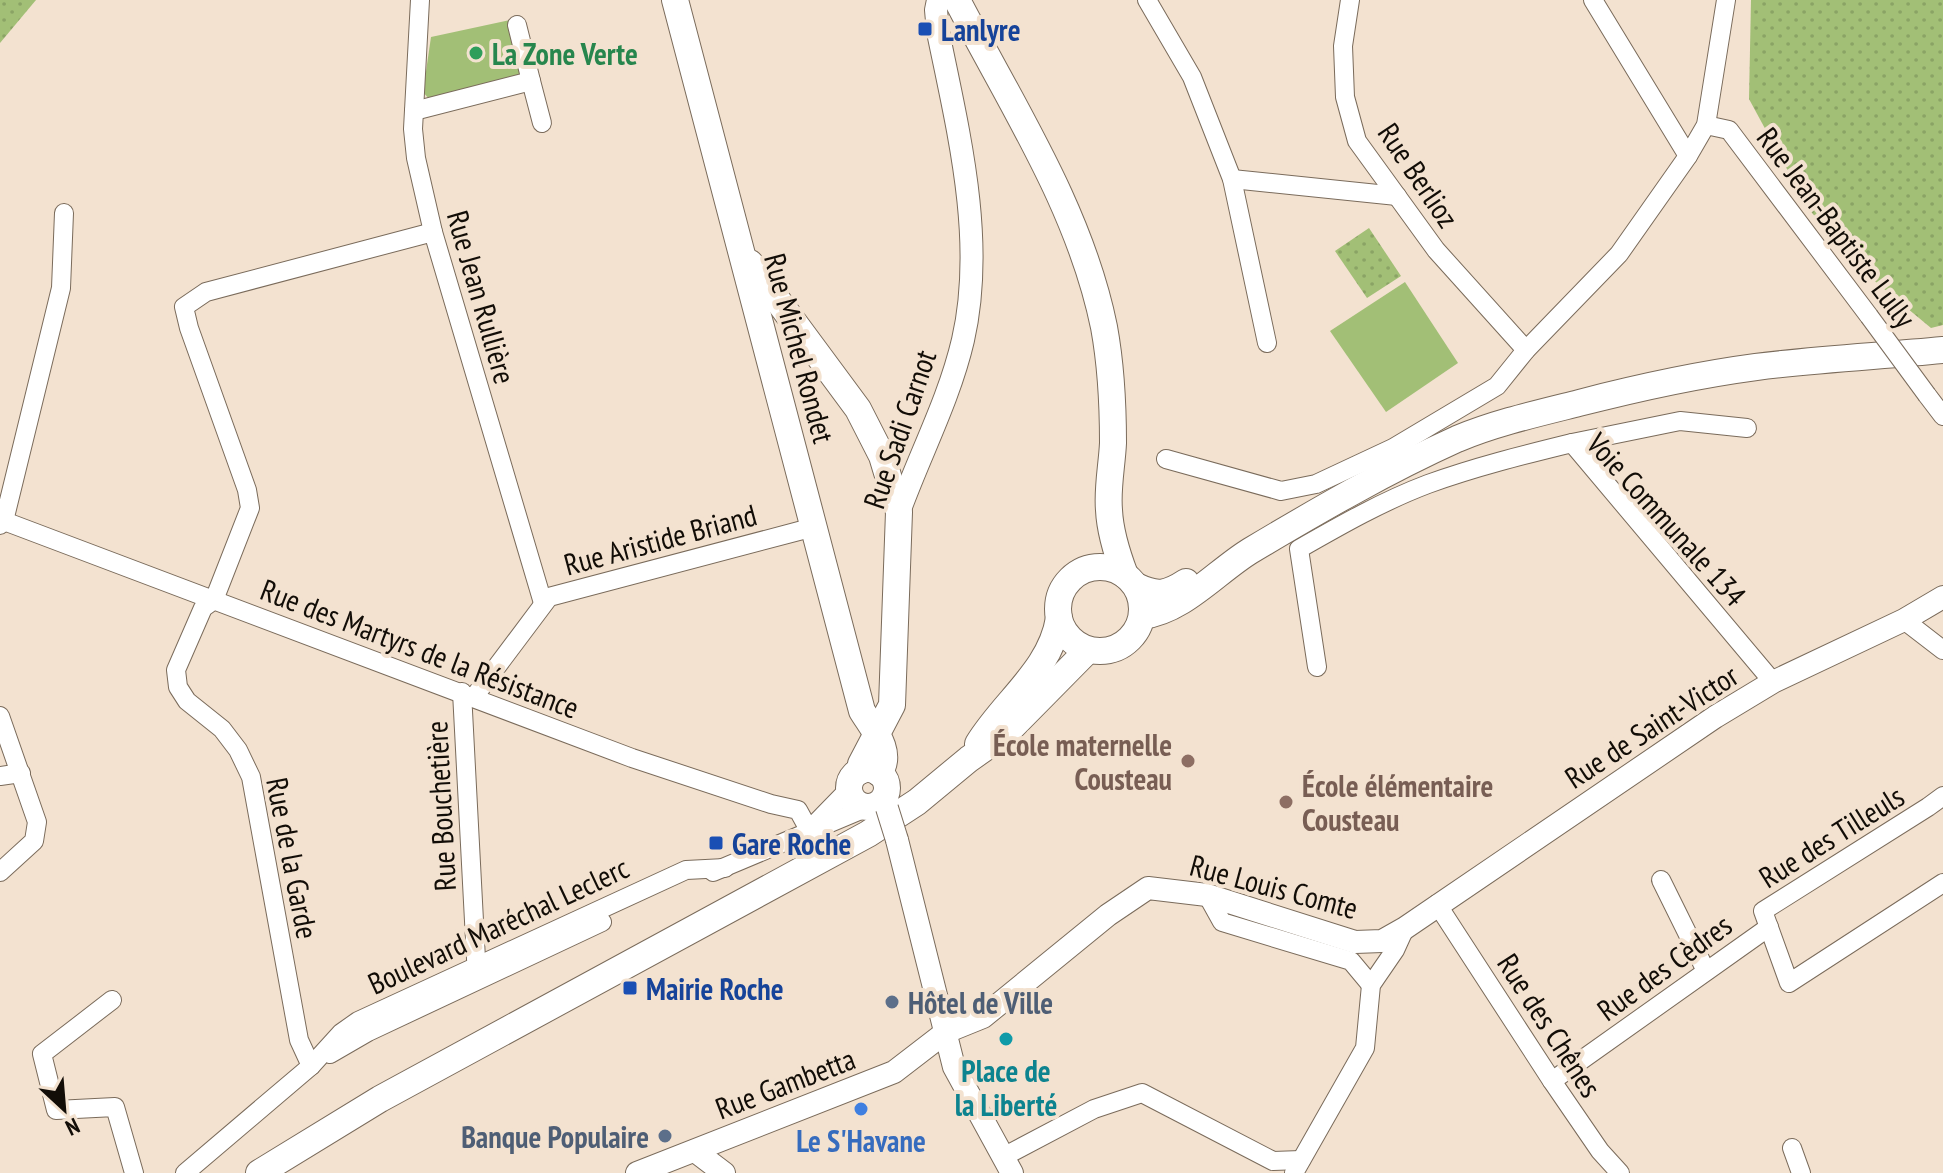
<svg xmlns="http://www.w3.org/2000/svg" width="1943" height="1173" font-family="'PT Sans Narrow',sans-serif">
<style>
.grass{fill:url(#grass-dots)}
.garden{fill:#a2bf76}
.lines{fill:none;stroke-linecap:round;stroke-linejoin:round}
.minor-casing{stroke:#7a6b5b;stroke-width:20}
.tertiary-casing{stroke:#7a6b5b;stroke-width:24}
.secondary-casing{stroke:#7a6b5b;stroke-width:28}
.minor{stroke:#fff;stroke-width:18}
.tertiary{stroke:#fff;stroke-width:22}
.secondary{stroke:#fff;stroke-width:26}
.minor-bridge-casing{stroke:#7a6b5b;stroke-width:20;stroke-linecap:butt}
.tertiary-bridge-casing{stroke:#7a6b5b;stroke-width:24;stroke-linecap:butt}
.minor-bridge{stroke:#fff;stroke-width:18}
.tertiary-bridge{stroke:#fff;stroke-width:22}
.transit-dot{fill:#1a4fb4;stroke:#f3e2d0;stroke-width:3}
.leisure-dot{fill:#2e9e5b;stroke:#f3e2d0;stroke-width:3}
.education-dot{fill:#8d6e63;stroke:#f3e2d0;stroke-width:3}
.service-dot{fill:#5c6f8a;stroke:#f3e2d0;stroke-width:3}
.culture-dot{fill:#0f9aa8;stroke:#f3e2d0;stroke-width:3}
.shop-dot{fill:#3f7fe0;stroke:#f3e2d0;stroke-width:3}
.labels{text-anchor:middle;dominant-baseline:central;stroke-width:8;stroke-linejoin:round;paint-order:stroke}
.transit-label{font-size:30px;font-weight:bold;fill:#164399;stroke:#f3e2d0;text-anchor:start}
.leisure-label{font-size:30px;font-weight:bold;fill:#27864d;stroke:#f3e2d0;text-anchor:start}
.street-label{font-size:30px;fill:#120d07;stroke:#f3e2d0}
.education-label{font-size:30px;font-weight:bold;fill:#785e54;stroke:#f3e2d0;text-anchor:end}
.service-label{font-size:30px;font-weight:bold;fill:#4e5e75;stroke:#f3e2d0;text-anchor:start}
.culture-label{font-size:30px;font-weight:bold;fill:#0d838f;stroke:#f3e2d0}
.shop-label{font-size:30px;font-weight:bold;fill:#366cbe;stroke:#f3e2d0}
</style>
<defs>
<pattern id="grass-dots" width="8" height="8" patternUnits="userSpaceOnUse" patternTransform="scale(2)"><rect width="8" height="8" fill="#a2bf76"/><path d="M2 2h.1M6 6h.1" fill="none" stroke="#8aa365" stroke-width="1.8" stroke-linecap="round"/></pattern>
</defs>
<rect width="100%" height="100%" fill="#f3e2d0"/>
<g class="grass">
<polygon points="0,0 36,0 0,43"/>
<polygon points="1751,0 1943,0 1943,325 1931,328 1854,264 1808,208 1749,99"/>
<polygon points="1369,228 1401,276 1367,298 1335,251"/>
</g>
<g class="garden">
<polygon points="510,20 523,79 429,99 423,92 431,37"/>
<polygon points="1405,282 1458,363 1386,412 1330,331"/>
</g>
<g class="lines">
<g class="minor-casing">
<g id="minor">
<polyline points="420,0 413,129 416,158 433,232 543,603"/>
<polyline points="1147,0 1192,77 1232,179 1267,343"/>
<polyline points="1350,0 1343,46 1345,97 1357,141 1436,250 1526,350"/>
<polyline points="1593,0 1688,156"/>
<polyline points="531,81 542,123"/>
<polyline points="414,111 531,81 517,25"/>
<polyline points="1706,125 1729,130 1869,316"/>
<polyline points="1232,179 1397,196"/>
<polyline points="1927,395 1943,416"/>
<polyline points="1572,443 1680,421 1747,428"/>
<polyline points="1166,459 1281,491 1316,484 1393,448 1497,386 1526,350 1619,254 1688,156 1706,125 1726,0"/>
<polyline points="4,521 632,758 771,804 798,810 809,830"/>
<polyline points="0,525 4,521 61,288 64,213"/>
<polyline points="1904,620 1943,650"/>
<path d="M 1317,667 L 1299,549 C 1341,525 1383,501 1428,484 C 1475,467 1523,455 1572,443 L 1773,682"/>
<polyline points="462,692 476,959 480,972"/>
<polyline points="474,697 549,597 814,527"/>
<polyline points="0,716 37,822 34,841 0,872"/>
<polyline points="0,776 21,773"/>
<polyline points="1943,796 1928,807 1763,911 1789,983 1943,883"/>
<polyline points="812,827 849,789"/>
<polyline points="713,872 868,807"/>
<polyline points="1661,880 1706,971"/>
<polyline points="1207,895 1222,922 1351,961 1371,985"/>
<polyline points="1437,904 1552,1081 1600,1151 1620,1173"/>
<polyline points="112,1000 42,1054 56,1110 115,1107 134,1173"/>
<polyline points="330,1054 368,1032 602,922"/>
<polyline points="311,1066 299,1040 251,777 238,750 222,729 187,701 178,687 176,670 203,608 214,600 250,508 247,490 189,328 184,307 206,292 433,232"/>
<polyline points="1552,1081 1769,927"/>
<polyline points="1792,1148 1801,1173"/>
<polyline points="1003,1157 1094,1109 1142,1093 1273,1161 1301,1160"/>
<polyline points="185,1173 311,1066 341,1033 358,1021 686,870 725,868"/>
<polyline points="1294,1173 1365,1048 1371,985 1395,950 1405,928"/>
</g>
</g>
<g class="tertiary-casing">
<g id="tertiary">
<path d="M 899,512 C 920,454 949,400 963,340 C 986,240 958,130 938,32 L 936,10 L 938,0"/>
<polyline points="897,840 954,1067 1012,1173"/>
<polyline points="695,1151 724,1173"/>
<polyline points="637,1173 894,1072 946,1032 983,1017 1108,915 1148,888 1207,895 1355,942 1382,941 1405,928 1715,717 1773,682 1904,620 1943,597"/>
</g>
</g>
<g class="secondary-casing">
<g id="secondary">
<path d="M 675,0 L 862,711 C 873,729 894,752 879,773"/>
<path d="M 957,0 C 1012,106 1080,209 1104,327 C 1111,365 1113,404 1113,443 C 1112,465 1107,488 1109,510 C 1110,532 1117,554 1125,575"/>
<polyline points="750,263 858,409 882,456 899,512 892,705 861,764 860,771"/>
<circle cx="1100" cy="609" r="42"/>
<path d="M 1136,586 C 1157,596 1166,595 1186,582"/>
<path d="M 1142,616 C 1183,611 1216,572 1250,551 C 1317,511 1386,471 1457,439 C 1495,423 1539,413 1579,403 C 1637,388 1696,375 1756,367 C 1818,359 1881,356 1943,350"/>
<path d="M 978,744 C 1004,701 1051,670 1059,618"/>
<circle cx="868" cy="788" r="19"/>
<polyline points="259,1173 380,1099 868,834 917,802 969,759 1006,733 1088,650"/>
</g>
</g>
<use href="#minor" class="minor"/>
<use href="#tertiary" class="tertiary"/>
<use href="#secondary" class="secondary"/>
<g class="minor-bridge-casing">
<polyline id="minor-bridge" points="1869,316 1927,395"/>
</g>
<g class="tertiary-bridge-casing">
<polyline id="tertiary-bridge" points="887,808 897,840"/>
</g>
<use href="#minor-bridge" class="minor-bridge"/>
<use href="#tertiary-bridge" class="tertiary-bridge"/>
</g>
<g class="transit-dot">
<rect x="917" y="21" width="16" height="16" rx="4"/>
<rect x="708" y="835" width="16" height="16" rx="4"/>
<rect x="622" y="980" width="16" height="16" rx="4"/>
</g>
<circle class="leisure-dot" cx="476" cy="53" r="8"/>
<g class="education-dot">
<circle cx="1188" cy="761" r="8"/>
<circle cx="1286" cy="802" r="8"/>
</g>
<g class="service-dot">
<circle cx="892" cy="1002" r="8"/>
<circle cx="665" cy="1136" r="8"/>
</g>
<circle class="culture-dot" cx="1006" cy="1039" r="8"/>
<circle class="shop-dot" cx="861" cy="1109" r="8"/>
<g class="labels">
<g class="transit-label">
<text x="941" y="29">Lanlyre</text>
<text x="732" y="843">Gare Roche</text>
<text x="646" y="988">Mairie Roche</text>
</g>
<g class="leisure-label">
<text x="492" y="53">La Zone Verte</text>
</g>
<g class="street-label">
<text transform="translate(1419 175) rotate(56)">Rue Berlioz</text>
<text transform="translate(1837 227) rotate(53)">Rue Jean-Baptiste Lully</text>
<text transform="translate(482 297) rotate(74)">Rue Jean Rullière</text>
<text transform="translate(800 348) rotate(75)">Rue Michel Rondet</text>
<text transform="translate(899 429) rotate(-71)">Rue Sadi Carnot</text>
<text transform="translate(1667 519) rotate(48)">Voie Communale 134</text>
<text transform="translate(660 539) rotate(-15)">Rue Aristide Briand</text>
<text transform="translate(420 648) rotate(21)">Rue des Martyrs de la Résistance</text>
<text transform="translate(1651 726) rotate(-33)">Rue de Saint-Victor</text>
<text transform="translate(440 806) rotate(-93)">Rue Bouchetière</text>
<text transform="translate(1831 836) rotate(-32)">Rue des Tilleuls</text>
<text transform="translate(293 858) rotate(79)">Rue de la Garde</text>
<text transform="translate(1274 886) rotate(15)">Rue Louis Comte</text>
<text transform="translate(498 925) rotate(-25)">Boulevard Maréchal Leclerc</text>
<text transform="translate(1664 967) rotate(-36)">Rue des Cèdres</text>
<text transform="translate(1550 1025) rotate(57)">Rue des Chênes</text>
<text transform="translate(785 1083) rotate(-21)">Rue Gambetta</text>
</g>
<g class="education-label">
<text x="1172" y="744">École maternelle<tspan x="1172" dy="34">Cousteau</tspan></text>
<text x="1302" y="785" text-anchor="start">École élémentaire<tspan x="1302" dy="34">Cousteau</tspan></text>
</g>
<g class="service-label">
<text x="908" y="1002">Hôtel de Ville</text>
<text x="649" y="1136" text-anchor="end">Banque Populaire</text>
</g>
<g class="culture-label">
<text x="1006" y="1070">Place de<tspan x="1006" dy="34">la Liberté</tspan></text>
</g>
<g class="shop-label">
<text x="861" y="1140">Le S'Havane</text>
</g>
</g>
<g transform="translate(64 1109) rotate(154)" stroke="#f3e2d0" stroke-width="6" paint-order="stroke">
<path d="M0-6L14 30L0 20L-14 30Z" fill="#120d07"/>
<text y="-12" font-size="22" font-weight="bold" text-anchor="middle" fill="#120d07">N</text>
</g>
</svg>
